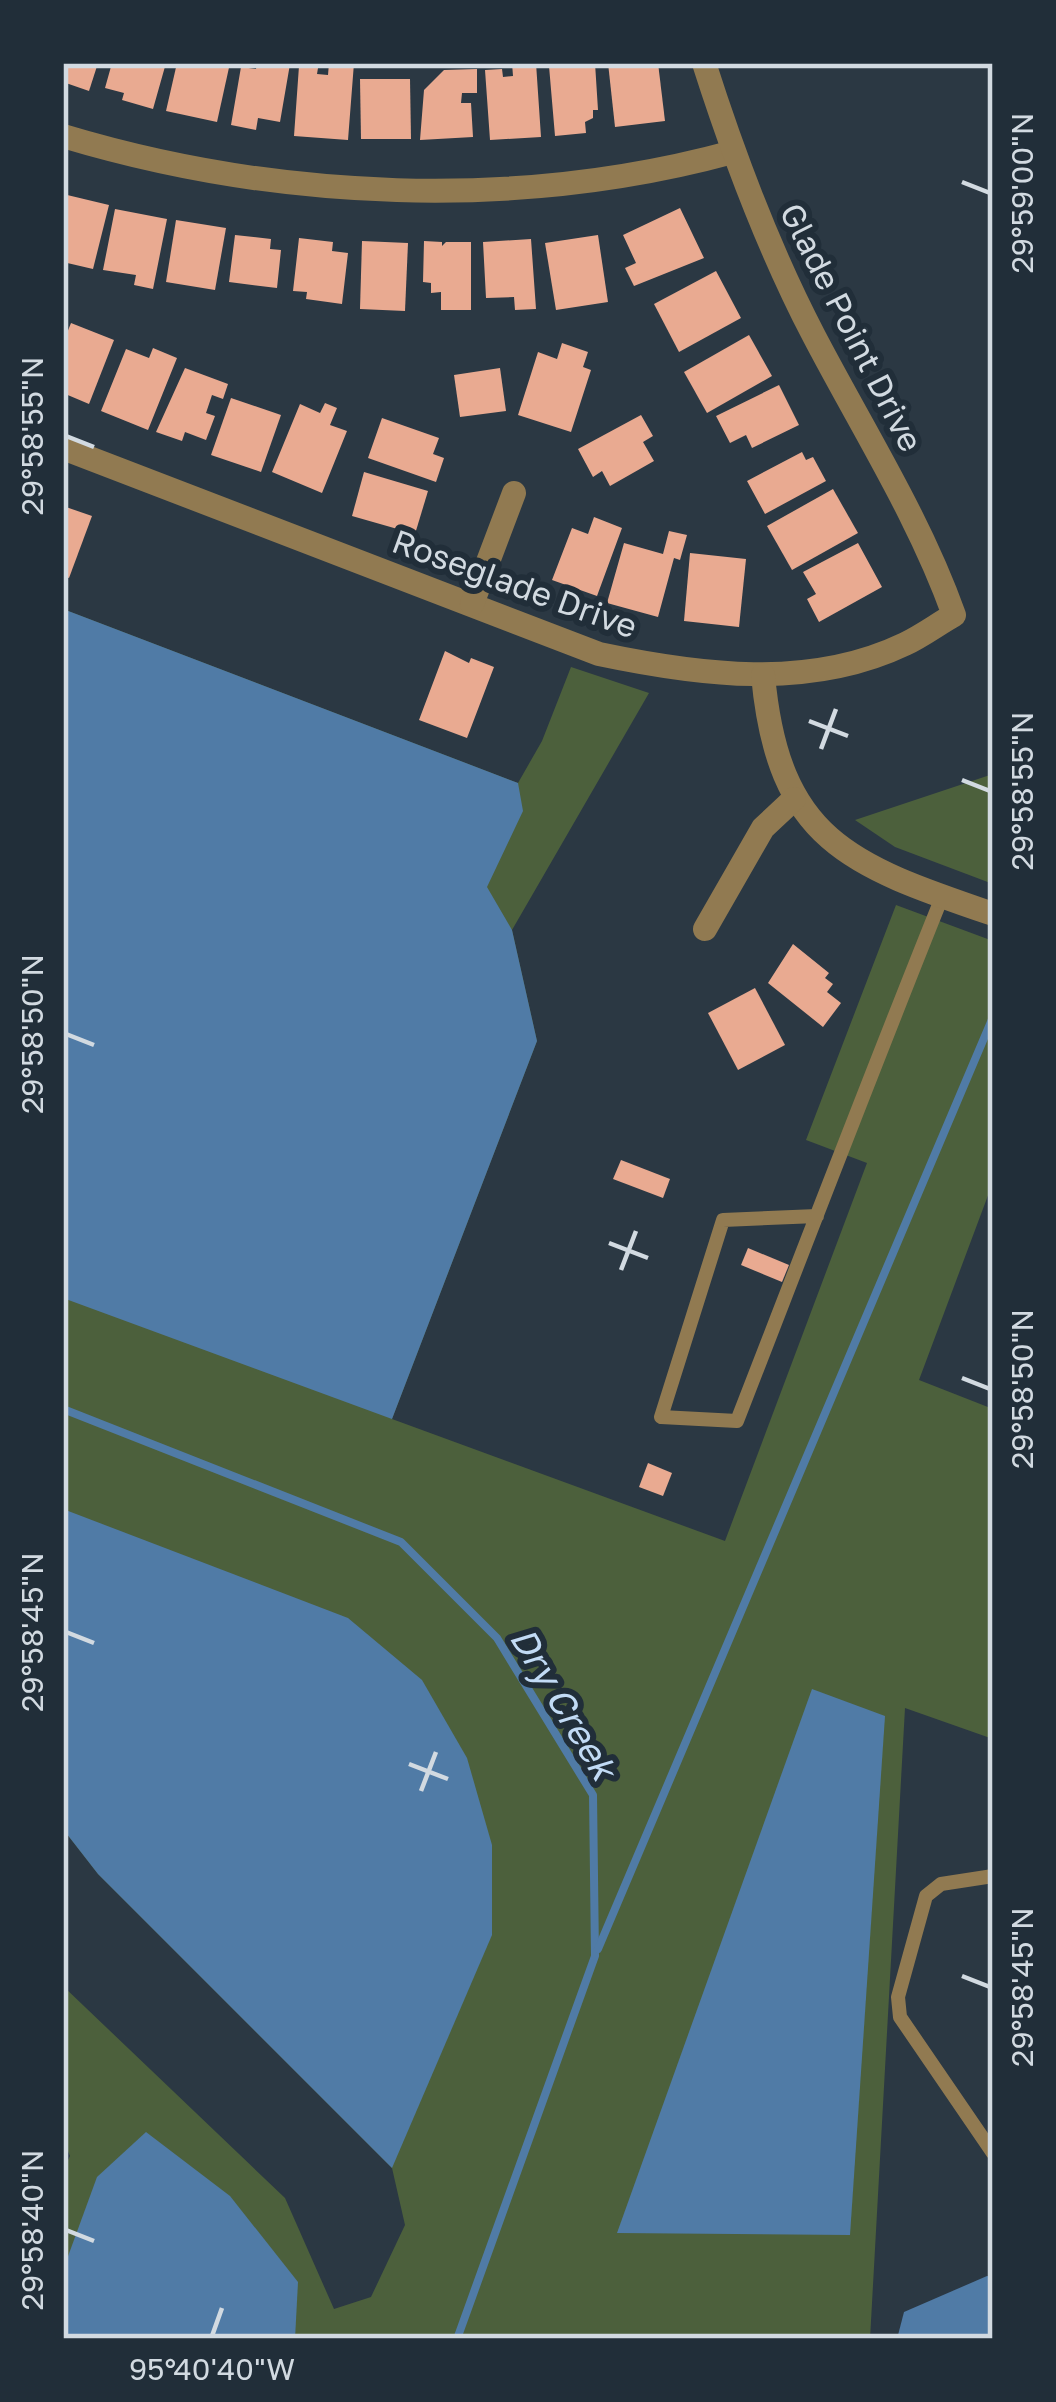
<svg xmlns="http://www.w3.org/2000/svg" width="1056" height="2402" font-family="'Golos Text',sans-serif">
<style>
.green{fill:#4c603c}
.water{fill:#507ba6}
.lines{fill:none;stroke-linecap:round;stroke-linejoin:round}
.stream{stroke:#507ba6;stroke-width:8}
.building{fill:#e9aa91}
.lane{stroke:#917a51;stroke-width:14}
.street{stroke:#917a51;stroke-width:24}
.ticks{fill:none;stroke:#d2dae1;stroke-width:4.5}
.labels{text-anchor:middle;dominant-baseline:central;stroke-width:12;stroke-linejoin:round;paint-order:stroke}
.street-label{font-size:33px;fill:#d2dae1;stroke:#212e39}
.water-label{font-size:36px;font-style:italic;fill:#c2dbf5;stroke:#212e39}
.neatline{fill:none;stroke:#d2dae1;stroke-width:4.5}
.ticks-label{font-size:30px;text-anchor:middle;fill:#d2dae1}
</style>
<rect width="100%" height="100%" fill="#2b3843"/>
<g class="green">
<polygon points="63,609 518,783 542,741 571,667 649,693 512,930 537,1041 392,1419 725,1541 867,1163 806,1140 896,905 993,941 993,1182 919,1380 993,1409 993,1739 905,1708 870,2339 63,2339 63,2170 70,2156 63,2140 63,1986 285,2198 334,2309 371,2297 405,2225 392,2168 98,1874 63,1829"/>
<polygon points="993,774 993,884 895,847 855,820"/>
</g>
<g class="water">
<polygon points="63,609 518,783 523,811 487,887 512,930 537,1041 392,1419 63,1298"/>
<polygon points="63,1509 348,1618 422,1680 467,1758 492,1845 492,1935 392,2168 98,1874 63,1829"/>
<polygon points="812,1689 885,1716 850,2235 617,2233"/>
<polygon points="146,2132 230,2196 298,2282 295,2339 63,2339 63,2270 97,2177"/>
<polygon points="987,2276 993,2277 993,2339 897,2339 904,2312"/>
</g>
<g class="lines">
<g class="stream">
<polyline points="63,1409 401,1542 497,1638 593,1795 595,1956 457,2339"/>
<polyline points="598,1949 993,1017"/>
</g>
</g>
<g class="building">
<polygon points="63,63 98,63 89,91 63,82"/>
<polygon points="112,63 166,63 153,109 122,100 124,93 105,88"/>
<polygon points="177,63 230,63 217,122 166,111"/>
<polygon points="257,63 290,64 280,122 258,118 256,130 231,125 241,67 256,69"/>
<polygon points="329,63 354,63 348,140 294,136 299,66 318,68 317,74 328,75"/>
<polygon points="512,63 536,63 541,137 490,140 485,70 502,69 503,77 513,76"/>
<polygon points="595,63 598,110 593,110 593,118 585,122 586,133 555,136 549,66"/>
<polygon points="608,63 658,63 665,121 615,127"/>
<polygon points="477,69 477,93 462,93 461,103 471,103 473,137 420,140 424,90 444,70"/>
<polygon points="360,79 410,79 411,139 361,139"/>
<polygon points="63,194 109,205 93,269 63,262"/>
<polygon points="680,208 704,258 634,286 625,268 636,263 623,235"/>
<polygon points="115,209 167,219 153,289 134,285 136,275 103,270"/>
<polygon points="176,220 226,228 215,290 166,282"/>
<polygon points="235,235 271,239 270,249 281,250 277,288 229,282"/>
<polygon points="598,235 608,302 556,310 545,243"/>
<polygon points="299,238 333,242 332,251 348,253 342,304 306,299 307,292 293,291"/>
<polygon points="531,239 536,309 515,310 514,297 486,298 483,242"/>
<polygon points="362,241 408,243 405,311 360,309"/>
<polygon points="424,241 442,242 442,246 446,242 471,242 471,310 441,310 441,292 431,293 431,283 423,282"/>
<polygon points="716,271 741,318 679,352 654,304"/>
<polygon points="71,323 114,340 89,404 63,393 63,343"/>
<polygon points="749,335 772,376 707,413 684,372"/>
<polygon points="562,343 588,352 583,367 591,370 571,432 518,415 538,352 557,359"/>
<polygon points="153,348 177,358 148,430 101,411 126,349 149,358"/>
<polygon points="185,368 228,384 223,399 212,395 206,413 215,416 206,440 185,432 182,441 156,432"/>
<polygon points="500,368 506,411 460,417 454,375"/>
<polygon points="779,385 799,425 752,448 746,435 730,443 716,416"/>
<polygon points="231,398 281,415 261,472 211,455"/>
<polygon points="325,403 337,408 330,425 347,431 322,493 272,472 300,404 320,413"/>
<polygon points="641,415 653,436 643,442 654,461 610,486 602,471 593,477 578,449"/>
<polygon points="382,418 439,438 433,454 444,458 436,482 368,458"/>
<polygon points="802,452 806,460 813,457 826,481 765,514 747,481"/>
<polygon points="364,472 428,491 415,534 352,516"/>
<polygon points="833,489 858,533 792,570 767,526"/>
<polygon points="63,506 92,516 69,578 63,576"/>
<polygon points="594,517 622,528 597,596 552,580 572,528 588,534"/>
<polygon points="669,531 687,535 680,560 674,558 658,617 607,603 624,543 663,554"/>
<polygon points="858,543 882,587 819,622 807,599 816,594 803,572"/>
<polygon points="690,553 746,559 739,627 684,621"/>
<polygon points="445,651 469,663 471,658 494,667 467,738 419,720"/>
<polygon points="793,944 829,973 825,978 833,984 827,992 841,1003 823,1027 768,983"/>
<polygon points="755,988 785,1045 738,1070 708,1013"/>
<polygon points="621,1160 670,1179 663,1198 613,1179"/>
<polygon points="748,1248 789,1265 782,1282 741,1265"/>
<polygon points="648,1463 672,1473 663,1496 639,1487"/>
</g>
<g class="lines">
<g class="lane">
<path d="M 817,1216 L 723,1220 L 661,1417 L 737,1421 C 805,1246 872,1071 942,897"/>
<polyline points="993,1876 941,1884 926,1896 898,1997 900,2017 993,2153"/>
</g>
<g class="street">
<path d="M 63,136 C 276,200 517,211 733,152"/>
<path d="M 63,448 L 599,654 C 699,675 809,690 905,644 C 922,636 938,624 954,615 C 919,517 862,428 814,336 C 768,248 734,157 704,63"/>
<polyline points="472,604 514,493"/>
<path d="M 763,675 C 778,840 849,865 993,914"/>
<polyline points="705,929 763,828 794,799"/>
</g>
</g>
<path class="ticks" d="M 962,182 L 990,193M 66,436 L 94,447M 809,721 L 848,736M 821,749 L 836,709M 962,780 L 990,791M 66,1034 L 94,1045M 609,1243 L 648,1258M 621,1270 L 636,1231M 962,1378 L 990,1389M 66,1632 L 94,1643M 409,1764 L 448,1779M 421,1791 L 436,1752M 962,1976 L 990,1987M 66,2230 L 94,2241M 212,2336 L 222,2308"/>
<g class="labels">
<g class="street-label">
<text transform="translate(852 327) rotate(63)">Glade Point Drive</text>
<text transform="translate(515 583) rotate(20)">Roseglade Drive</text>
</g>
<g class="water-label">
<text transform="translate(564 1703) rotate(59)">Dry Creek</text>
</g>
</g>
<rect width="1056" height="2402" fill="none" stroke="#212e39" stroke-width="132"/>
<rect x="66" y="66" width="924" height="2270" class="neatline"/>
<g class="ticks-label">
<text transform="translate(1023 193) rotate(-90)" y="10">29°59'00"N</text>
<text transform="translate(33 436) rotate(-90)" y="10">29°58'55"N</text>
<text transform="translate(1023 791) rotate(-90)" y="10">29°58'55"N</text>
<text transform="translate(33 1034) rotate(-90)" y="10">29°58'50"N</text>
<text transform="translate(1023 1389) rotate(-90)" y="10">29°58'50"N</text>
<text transform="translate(33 1632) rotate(-90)" y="10">29°58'45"N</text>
<text transform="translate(1023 1987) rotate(-90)" y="10">29°58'45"N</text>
<text transform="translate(33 2230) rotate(-90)" y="10">29°58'40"N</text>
<text x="212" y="2380">95°40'40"W</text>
</g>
</svg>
